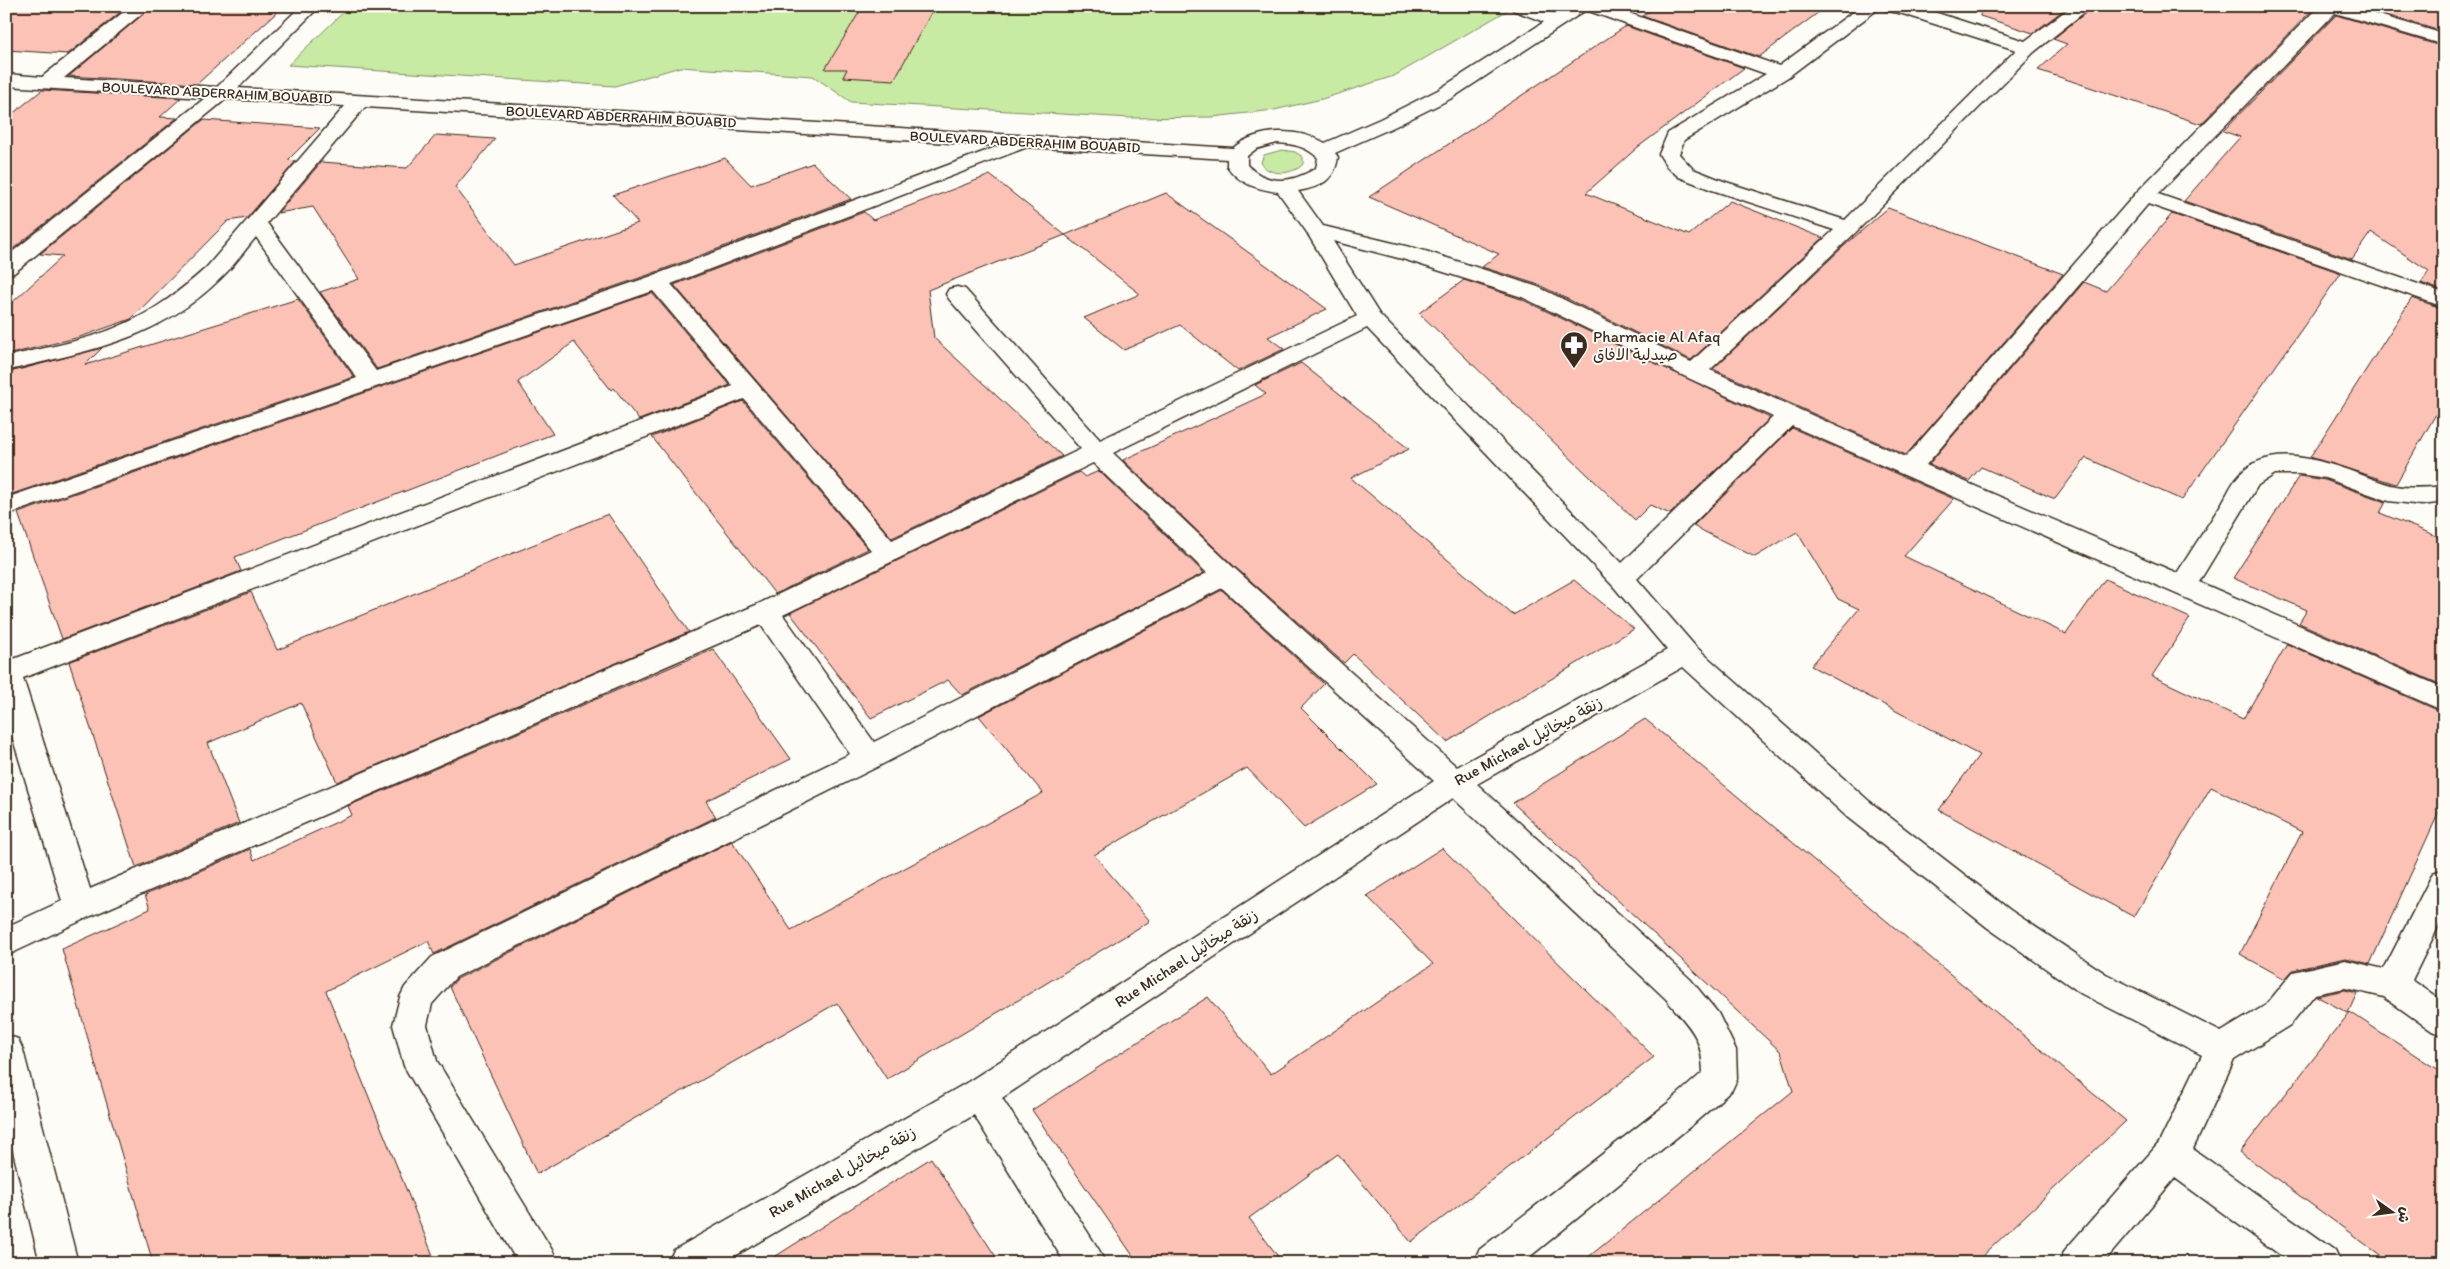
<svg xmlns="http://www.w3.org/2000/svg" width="2450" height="1269" font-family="Itim,'Playpen Sans Arabic',sans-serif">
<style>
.green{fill:#c8eba3;stroke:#828a60}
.building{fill:#fcc2b6;stroke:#3b2a1e}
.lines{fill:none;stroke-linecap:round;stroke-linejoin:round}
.minor-casing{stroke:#3b2a1e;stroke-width:3}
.minor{fill:#fdfcf7;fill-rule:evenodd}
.labels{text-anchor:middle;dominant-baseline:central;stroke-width:4;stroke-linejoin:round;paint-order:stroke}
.far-street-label{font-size:14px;fill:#3b2a1e;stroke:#fdfcf7}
.poi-label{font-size:16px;fill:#3b2a1e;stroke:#fdfcf7;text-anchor:start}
.street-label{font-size:16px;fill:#3b2a1e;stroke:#fdfcf7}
</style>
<rect width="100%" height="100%" fill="#fdfcf7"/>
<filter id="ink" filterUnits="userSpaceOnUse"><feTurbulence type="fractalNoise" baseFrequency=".02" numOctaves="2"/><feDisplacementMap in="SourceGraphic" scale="10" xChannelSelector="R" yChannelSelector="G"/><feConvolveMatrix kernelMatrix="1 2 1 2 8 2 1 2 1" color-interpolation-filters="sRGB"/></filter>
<g filter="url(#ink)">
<g class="green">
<polygon points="350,6 1515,6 1394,76 1322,99 1274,110 1212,117 1131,118 851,102 813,76 680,67 615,86 288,65"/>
<path d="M 1282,150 L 1295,152 L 1303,157 L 1303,164 C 1294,175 1267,177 1261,162 L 1264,155 Z"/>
</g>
<g class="building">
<polygon points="6,6 128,6 68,54 6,50"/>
<polygon points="153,6 284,6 197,84 69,76"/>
<polygon points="863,6 935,6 894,80 843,77 847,69 825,69"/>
<polygon points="1657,6 1827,6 1759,57 1642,16"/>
<polygon points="1981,6 2069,6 2033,33 1980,16"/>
<polygon points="2094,6 2316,6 2201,124 2038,70 2067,44 2053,39"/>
<polygon points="2356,6 2444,6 2444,32"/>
<polygon points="2336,15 2444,47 2444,291 2421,283 2429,271 2371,232 2352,259 2184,201 2240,137 2223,131"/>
<polygon points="1626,26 1744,68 1638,147 1586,193 1689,235 1730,201 1823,238 1691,360 1539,285 1482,267 1499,254 1369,197"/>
<polygon points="42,90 181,98 160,117 177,118 9,252 6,252 6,119"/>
<polygon points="203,120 320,128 288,160 296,161 247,218 228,221 131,319 80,337 6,355 6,308 63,256 40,254"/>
<polygon points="436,135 495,139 455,187 514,265 638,223 613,195 725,158 751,185 813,163 851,199 648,275 377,369 320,292 359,279 313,207 278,213 321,162 407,168"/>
<polygon points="990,175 1065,235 1166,193 1327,309 1268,337 1284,349 1238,371 1180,325 1124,350 1084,318 1140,294 1065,235 928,290 934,338 1062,456 892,538 674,285 864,212 873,220"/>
<polygon points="1888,208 2063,274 1906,455 1713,369 1844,246"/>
<polygon points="2172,214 2341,273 2182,500 2086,458 2055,499 1981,467 1969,481 1929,464 2084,282 2106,291"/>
<polygon points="1464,280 1521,299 1770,418 1670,514 1650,505 1635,520 1419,313"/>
<polygon points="652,293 730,385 639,420 614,388 611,390 574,342 518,382 553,434 235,557 241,571 62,639 18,513"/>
<polygon points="2412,298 2444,309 2444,400 2396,484 2310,457"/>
<polygon points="298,299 354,377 12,494 6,478 6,373 102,348 85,365"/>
<polygon points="1301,363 1409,449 1351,478 1513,615 1574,580 1634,629 1447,742 1353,654 1344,663 1235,567 1123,460 1266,394 1255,385"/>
<polygon points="743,401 868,549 775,594 652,437"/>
<polygon points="1792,428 1954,499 1904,556 2066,634 2105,579 2190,618 2152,676 2243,719 2287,644 2444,713 2444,801 2370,964 2345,958 2293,970 2285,979 2240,954 2302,832 2211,787 2134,917 1939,810 1979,755 1811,666 1859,609 1838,599 1797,532 1755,557 1693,526"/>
<polygon points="1099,471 1204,573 962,695 948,680 871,718 790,613 1079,472 1085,477"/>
<polygon points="2299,476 2325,480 2386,502 2380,513 2444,539 2444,686 2299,623 2307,610 2233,578"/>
<polygon points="608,514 689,632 337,782 301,703 208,743 239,823 136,867 69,662 251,592 277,650"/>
<polygon points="1222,590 1324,684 1301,708 1377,784 1304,828 1247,768 1094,855 1150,921 887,1079 837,1003 537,1174 450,987 457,979 732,841 791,930 1043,793 979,716"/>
<polygon points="713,649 791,759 706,801 716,817 434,954 428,941 326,991 436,1263 153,1263 62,949 150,909 145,895 250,849 254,860 352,815 348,806"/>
<polygon points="1645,719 2126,1121 1975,1263 1581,1263 1793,1091 1781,1052 1513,803"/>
<polygon points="1442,848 1654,1057 1411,1242 1338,1154 1249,1218 1283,1263 1138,1263 1032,1110 1208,997 1271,1074 1433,964 1367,896"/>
<polygon points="2345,990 2357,993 2348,1013 2316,996"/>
<polygon points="2350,1012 2444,1074 2444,1263 2391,1263 2240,1152"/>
<polygon points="931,1158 1000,1263 765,1263 831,1221"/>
</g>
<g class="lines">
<g class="minor-casing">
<g id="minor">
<path d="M 131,6 L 151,6 L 64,78 L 217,87 L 301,6 L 320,6 L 238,88 L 1233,148 C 1257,128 1297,127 1325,143 L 1380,119 L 1438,90 L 1544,22 L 1513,10 L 1510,6 L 1535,6 L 1555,14 L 1568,6 L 1609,6 L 1779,66 L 1861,6 L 1915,6 L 2025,41 L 2072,6 L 2092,6 L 2034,52 L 1856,232 L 1710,370 L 1906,457 L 2137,192 L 2319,6 L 2348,6 L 2444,34 L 2444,45 L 2335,13 L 2158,194 L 2444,293 L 2444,307 L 2148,204 L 1926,465 L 2177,573 C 2192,550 2207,526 2222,503 C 2227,494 2233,481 2240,474 C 2278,434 2350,473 2391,485 C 2408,489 2426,488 2444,486 L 2444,502 L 2422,505 L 2389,501 L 2325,478 L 2299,474 L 2275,474 L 2258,485 L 2199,582 L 2444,688 L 2444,711 L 1792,426 L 1637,579 L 1695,646 L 1869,801 L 2010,910 L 2106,974 L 2221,1032 L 2266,1005 L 2293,972 L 2345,960 L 2384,969 L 2433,873 L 2444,869 L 2444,915 L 2412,980 L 2444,1002 L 2444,1036 L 2432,1031 L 2384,997 L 2345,988 L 2315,994 L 2290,1025 L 2234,1060 L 2193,1149 L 2335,1250 L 2341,1263 L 2291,1263 L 2175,1178 L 2103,1263 L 2059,1263 L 2065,1250 L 2159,1143 L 2202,1055 L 2082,994 L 1988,928 L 1847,817 L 1683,667 L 1477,784 L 1690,979 L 1718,1013 L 1736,1050 L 1737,1079 L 1732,1090 L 1692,1125 L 1522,1263 L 1473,1263 L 1479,1250 L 1668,1103 L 1703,1072 C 1702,1035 1689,1027 1666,999 L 1453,798 L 1002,1098 L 1099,1250 L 1105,1263 L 1065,1263 L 974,1115 L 723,1263 L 668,1263 L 674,1250 L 968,1082 L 1434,781 L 1222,588 L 879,766 L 456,977 L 432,1004 L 427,1025 L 437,1061 L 552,1250 L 558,1263 L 518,1263 L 404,1066 L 393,1025 L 400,997 L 405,987 L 432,957 L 850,754 L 761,625 L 91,916 L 6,956 L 6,927 L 62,901 L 6,716 L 6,659 L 11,660 L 733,386 L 653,291 L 6,515 L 6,498 L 357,378 L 256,237 C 244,251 234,266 221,278 C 158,341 88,350 6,371 L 6,357 C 46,347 87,341 124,324 C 155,311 181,290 206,268 L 345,106 L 226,99 L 14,273 L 6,274 L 6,257 L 205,98 L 6,86 L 6,74 L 42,77 ZM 1882,6 L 1884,10 L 1903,14 L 2016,50 L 1845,220 L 1726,182 L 1693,169 L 1679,154 L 1684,140 L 1788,77 ZM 1586,10 L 1766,74 L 1668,133 L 1659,154 L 1667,167 L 1679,177 L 1712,190 L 1834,230 L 1691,362 L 1538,287 L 1422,250 L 1323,226 L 1298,191 C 1320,187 1335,181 1338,157 L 1335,153 L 1394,127 L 1452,98 ZM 365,107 L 999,146 L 649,277 L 376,371 L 267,223 ZM 1277,143 C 1293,144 1306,146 1318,158 L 1316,168 C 1292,183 1268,186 1247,165 L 1247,156 L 1256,149 ZM 1027,147 L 1227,159 L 1227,166 C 1239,184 1257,189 1278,192 L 1306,231 L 1357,316 L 1100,440 L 965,289 L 957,287 L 949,289 L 946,294 L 949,299 L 1081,449 L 892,540 L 671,284 ZM 1333,241 L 1406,260 L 1522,297 L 1686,377 L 1773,417 L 1622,563 L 1379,314 ZM 1367,328 L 1613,586 L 1667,650 L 1457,767 L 1234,568 L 1113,453 ZM 744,399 L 871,550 L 756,605 L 90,889 L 23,678 ZM 1093,463 L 1207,573 L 874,742 L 783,615 Z"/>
<polygon points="6,1035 18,1039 23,1050 78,1263 40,1263 6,1122"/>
</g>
</g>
<use href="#minor" class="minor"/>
</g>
</g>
<defs>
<g id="pharmacy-pin" transform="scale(1.4375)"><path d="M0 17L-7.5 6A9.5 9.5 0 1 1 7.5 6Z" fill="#3b2a1e" stroke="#fdfcf7"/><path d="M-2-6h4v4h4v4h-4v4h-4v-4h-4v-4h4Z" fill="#fff"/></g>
</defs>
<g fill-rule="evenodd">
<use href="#pharmacy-pin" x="1574" y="345"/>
</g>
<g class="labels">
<g class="far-street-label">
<text transform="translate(217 93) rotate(3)">BOULEVARD ABDERRAHIM BOUABID</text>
<text transform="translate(621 117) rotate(3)">BOULEVARD ABDERRAHIM BOUABID</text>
<text transform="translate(1025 142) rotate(3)">BOULEVARD ABDERRAHIM BOUABID</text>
</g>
<g class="poi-label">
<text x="1593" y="336">Pharmacie Al Afaq<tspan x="1593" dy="18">صيدلية الافاق</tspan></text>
</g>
<g class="street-label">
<text transform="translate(1528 741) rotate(-29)">Rue Michael زنقة ميخائيل</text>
<text transform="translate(1186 958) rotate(-33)">Rue Michael زنقة ميخائيل</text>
<text transform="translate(842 1172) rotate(-30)">Rue Michael زنقة ميخائيل</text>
</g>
</g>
<rect width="2450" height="1269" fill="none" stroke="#fdfcf7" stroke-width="25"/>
<rect x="12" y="12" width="2425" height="1244" fill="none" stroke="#3b2a1e" stroke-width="2" filter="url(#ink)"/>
<g transform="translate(2392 1212) rotate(104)" stroke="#fdfcf7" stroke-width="4" paint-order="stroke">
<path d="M0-4L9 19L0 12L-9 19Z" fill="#3b2a1e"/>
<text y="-8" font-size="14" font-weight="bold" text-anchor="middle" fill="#3b2a1e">ش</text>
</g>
</svg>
